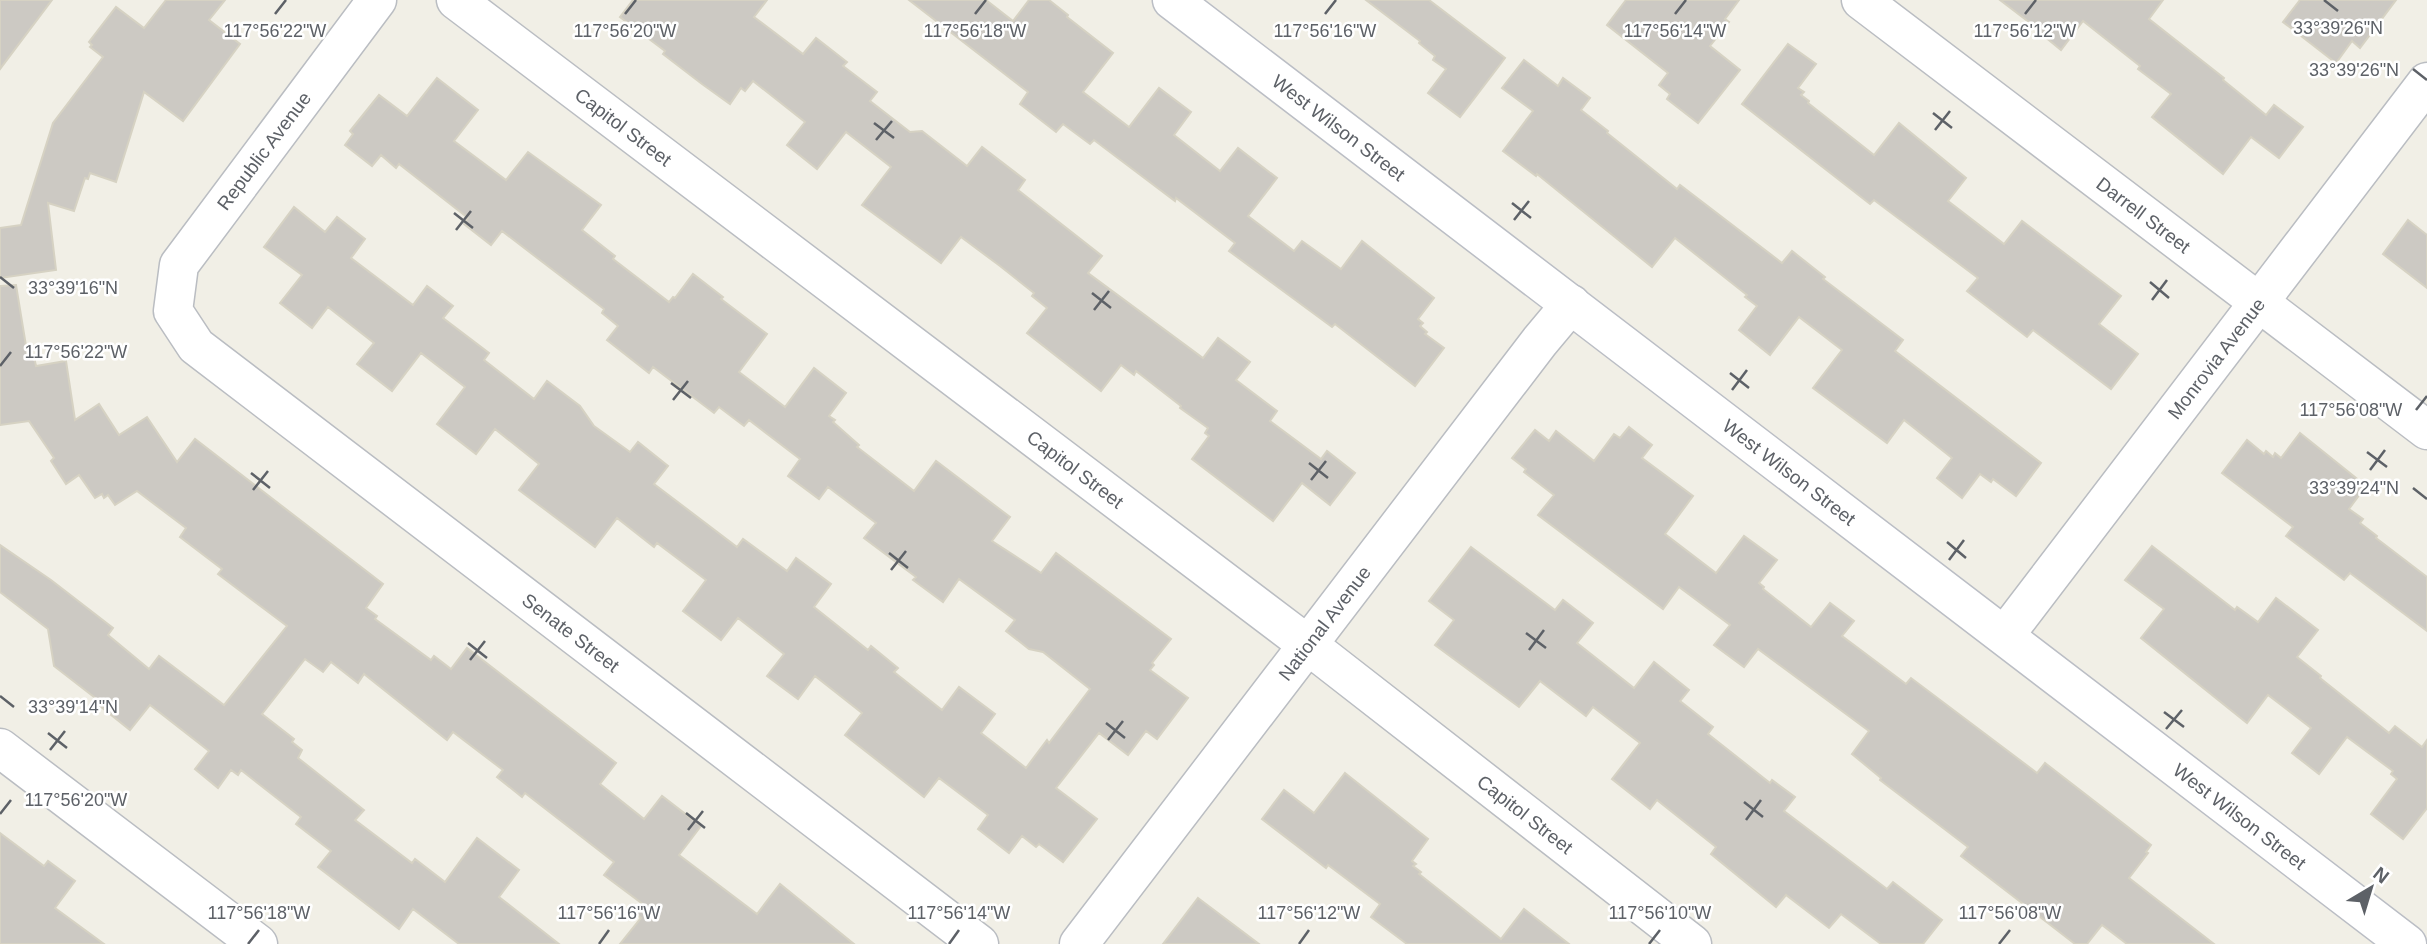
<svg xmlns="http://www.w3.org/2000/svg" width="2427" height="944" font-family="Helvetica,sans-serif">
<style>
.building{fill:#ccc9c3;stroke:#d6d2c3;stroke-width:2}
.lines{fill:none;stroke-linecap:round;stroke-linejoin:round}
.street-casing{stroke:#babdc2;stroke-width:41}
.secondary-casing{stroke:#bbbec5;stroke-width:41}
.street{stroke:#fff;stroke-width:38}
.secondary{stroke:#fff;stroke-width:38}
.ticks{fill:none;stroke:#5d6167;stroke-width:2.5}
.labels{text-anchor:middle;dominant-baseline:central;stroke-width:5;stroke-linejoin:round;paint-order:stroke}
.street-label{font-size:19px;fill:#5d6167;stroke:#fff}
.ticks-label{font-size:18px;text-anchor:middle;fill:#5d6167;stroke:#fff;stroke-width:5;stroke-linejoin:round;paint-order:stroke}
</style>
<rect width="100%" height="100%" fill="#f1efe6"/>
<g class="building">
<polygon points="0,0 52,0 0,69"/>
<polygon points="166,0 225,0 209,20 240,44 183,121 144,92 116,182 90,173 88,179 85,178 74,211 48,203 56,270 0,278 0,228 21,225 53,123 103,57 90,47 92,45 89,42 116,7 144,28"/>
<polygon points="633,0 767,0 754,17 803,54 816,38 847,62 843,66 877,92 870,101 910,132 922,131 967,166 982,147 1025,180 1018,190 1102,256 1088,273 1203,358 1218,338 1250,362 1236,380 1277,411 1270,421 1321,459 1327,451 1355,473 1330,505 1302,483 1273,521 1192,459 1209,436 1205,433 1208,428 1180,408 1181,406 1136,371 1134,375 1121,365 1101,391 1027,333 1047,308 1032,296 1034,293 1000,266 961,237 941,263 862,205 891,167 846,132 817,169 787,145 805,122 753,81 745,91 741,88 730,104 702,84 663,54 665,51 620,17"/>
<polygon points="909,0 986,0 1013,21 1029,0 1049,0 1068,15 1067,17 1113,53 1083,92 1129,127 1159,88 1191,112 1174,135 1220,171 1238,148 1277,178 1248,216 1294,251 1302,241 1341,269 1362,241 1434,298 1418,319 1423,323 1420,326 1427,332 1425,334 1444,348 1415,386 1335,324 1332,327 1229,251 1235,243 1176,198 1175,201 1094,140 1090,144 1063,124 1056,132 1020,104 1028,92"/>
<polygon points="1366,0 1429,0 1505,58 1460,117 1428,93 1446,69 1433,60 1435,56 1419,43 1420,41"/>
<polygon points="1626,0 1739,0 1725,19 1729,22 1710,46 1740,70 1698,123 1667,99 1670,94 1659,85 1668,73 1607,25"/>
<polygon points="2000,0 2163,0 2149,19 2224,78 2223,80 2266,115 2274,105 2303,127 2279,158 2251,137 2223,174 2152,117 2171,94 2138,69 2140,66 2083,21 2061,50 2033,27 2034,26"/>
<polygon points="2300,0 2396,0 2360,48 2352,41 2336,63 2283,22"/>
<polygon points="1788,44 1816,64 1798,88 1804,92 1801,95 1809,101 1808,103 1874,155 1899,123 1966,178 1948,201 2004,244 2022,221 2121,296 2099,324 2138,354 2111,389 2033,330 2027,337 1967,291 1978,278 1874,200 1870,204 1742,104"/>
<polygon points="1524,60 1558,86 1563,78 1590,98 1581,110 1608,131 1607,133 1677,189 1680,185 1782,263 1792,251 1825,277 1823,279 1903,340 1895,351 2041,463 2016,496 1993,479 1991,482 1980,474 1962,498 1937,478 1952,458 1904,420 1887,443 1813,388 1842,350 1799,317 1770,355 1739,330 1757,306 1745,297 1747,295 1675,238 1652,267 1537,174 1536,176 1503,151 1533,111 1502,88"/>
<polygon points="437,78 478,110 454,141 506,180 528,152 601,205 582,230 615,256 613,259 669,302 673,297 675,298 693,274 723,297 721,299 767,334 739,372 785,407 814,368 846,393 829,416 835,420 833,422 859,445 857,447 914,491 936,461 1010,517 992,541 1041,573 1056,553 1171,639 1152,663 1154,665 1150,670 1188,698 1157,739 1146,731 1128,755 1099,733 1056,788 1097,819 1063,862 1039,844 1036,847 1022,836 1009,853 978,829 988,815 939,778 924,797 845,735 862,713 815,676 798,699 767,676 784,654 738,618 721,640 683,611 706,580 657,543 654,547 617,518 595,547 519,490 539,464 495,429 476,454 437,424 465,387 421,353 392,391 357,364 374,343 328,307 312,328 280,303 302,275 264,247 294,207 325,232 337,217 365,239 351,258 413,305 427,286 453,306 443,318 489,353 484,360 534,399 547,381 580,406 594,426 630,452 638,442 668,466 654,484 737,547 743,539 787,571 796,558 831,584 814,607 868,650 871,646 898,668 894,672 942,710 959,687 995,714 981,733 1026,768 1047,740 1049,743 1090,689 1043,652 1029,649 1006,631 1015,620 959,579 943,602 913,580 916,577 864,538 876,523 828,487 819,499 788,476 800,459 749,420 744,426 719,407 714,413 653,367 649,373 607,340 618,326 602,313 604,309 502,231 491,245 464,224 468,218 399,164 396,168 381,155 372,166 345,145 353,134 350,131 379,95 407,116"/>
<polygon points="2408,220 2427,235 2427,288 2383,254"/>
<polygon points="16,285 28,358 34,357 36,366 66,361 75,420 99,404 119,435 147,417 177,462 195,439 383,584 366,608 377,616 375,619 431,660 434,656 451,669 467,648 616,763 600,784 644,819 662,796 701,826 679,855 757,914 780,884 854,944 620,944 641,918 636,914 644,905 604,875 614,862 525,793 522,797 497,777 503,770 453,732 447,740 364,674 358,683 331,662 323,672 305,659 262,714 294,739 292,742 302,750 298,758 364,810 355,820 412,863 415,859 445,882 477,838 519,870 499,897 559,944 459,944 413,909 399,929 318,867 331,851 296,824 301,817 241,770 238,775 231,770 218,788 195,769 209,751 150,705 130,730 100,706 103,704 54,666 48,629 0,592 0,545 51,580 113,628 108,635 149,669 159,656 224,705 287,626 218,574 222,569 180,537 186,528 137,491 115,505 108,495 104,498 102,494 95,498 79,475 66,484 51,461 54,458 29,421 0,425 0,286"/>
<polygon points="1629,427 1652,445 1642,458 1693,496 1665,534 1716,573 1744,536 1777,560 1759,583 1764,587 1763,589 1811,627 1830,603 1854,621 1842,636 1906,684 1911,678 2037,773 2045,763 2151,845 2146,852 2148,853 2129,878 2214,944 2127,944 2102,925 2087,944 2075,944 1961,856 1968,847 1880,780 1881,778 1852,754 1869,731 1758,649 1744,667 1714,645 1730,625 1679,587 1663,609 1538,515 1554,495 1524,472 1526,469 1512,458 1535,430 1549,441 1556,431 1594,461 1614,434 1620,438"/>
<polygon points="2300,433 2366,486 2349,509 2363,519 2360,523 2377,536 2376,538 2427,577 2427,631 2350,573 2344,580 2286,536 2293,527 2222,473 2247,440 2264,454 2266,451 2273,457 2275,453 2281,458"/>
<polygon points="2152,546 2235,610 2237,607 2258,622 2276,598 2318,630 2297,657 2321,676 2320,678 2389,733 2395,726 2422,747 2427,740 2427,808 2403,839 2371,814 2397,779 2391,774 2393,771 2347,737 2319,774 2292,753 2311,728 2268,695 2247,723 2141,638 2164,609 2125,580"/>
<polygon points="1471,547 1555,610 1563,600 1593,623 1577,643 1634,688 1654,662 1689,690 1680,701 1713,727 1708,734 1770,783 1772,780 1795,797 1784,811 1887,889 1893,882 1942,920 1923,944 1881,944 1841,914 1829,928 1786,895 1776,907 1711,854 1716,847 1657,800 1650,809 1612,779 1640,743 1593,707 1586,716 1540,681 1519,707 1435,645 1454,620 1429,601"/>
<polygon points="1345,773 1428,839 1412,861 1416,864 1413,866 1421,872 1419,874 1501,939 1524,909 1569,944 1407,944 1371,917 1380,904 1328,865 1326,868 1262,819 1284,790 1314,813"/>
<polygon points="0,833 44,866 48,861 75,881 55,908 104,944 0,944"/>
<polygon points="1198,898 1259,944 1163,944"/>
</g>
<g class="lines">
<g class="street-casing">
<g id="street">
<path id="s1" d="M 377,0 L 179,265 L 173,311 L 196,346 L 979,944"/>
<path id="s2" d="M 456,0 L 1308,645 L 1692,944"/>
<path id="s3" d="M 1861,0 L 2427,430"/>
<path id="s4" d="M 2005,635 L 2427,82"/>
<polyline points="0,748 258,944"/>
<path id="s5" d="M 1079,944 L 1540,341 L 1571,304"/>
</g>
</g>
<g class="secondary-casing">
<g id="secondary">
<path id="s6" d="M 1172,0 L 2407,944"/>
</g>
</g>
<use href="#street" class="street"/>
<use href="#secondary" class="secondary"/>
</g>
<path class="ticks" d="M 2324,0 L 2338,11M 275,14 L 286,0M 625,14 L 636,0M 975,14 L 986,0M 1325,14 L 1336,0M 1675,14 L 1686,0M 2025,14 L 2036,0M 2413,69 L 2427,80M 1933,113 L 1952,128M 874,123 L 894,138M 1935,130 L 1950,111M 876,140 L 892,121M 1512,203 L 1531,218M 454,213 L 473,228M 1514,220 L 1529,201M 456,230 L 471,211M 0,277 L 14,288M 2150,282 L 2169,298M 1092,293 L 1111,308M 2152,300 L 2167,280M 1094,310 L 1109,291M 0,366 L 11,352M 1730,373 L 1749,388M 671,383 L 691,398M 1732,390 L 1747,370M 673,400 L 688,381M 2416,410 L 2427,396M 2367,452 L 2387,467M 1309,463 L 1328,478M 2370,470 L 2385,450M 251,473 L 270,488M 1311,480 L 1326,461M 2413,488 L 2427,499M 253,490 L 268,471M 1947,542 L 1966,558M 889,553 L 908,568M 1949,560 L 1964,540M 891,570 L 906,551M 1526,633 L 1546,648M 468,643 L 487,658M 1529,650 L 1544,630M 470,660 L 485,641M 0,696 L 14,707M 2164,712 L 2184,727M 1106,723 L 1125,738M 2166,729 L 2182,710M 48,733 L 67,748M 1108,740 L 1123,721M 50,750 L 65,731M 1744,802 L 1763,817M 686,813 L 705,828M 0,814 L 11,800M 1746,820 L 1761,800M 688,830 L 703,811M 248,944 L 259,930M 599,944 L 609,930M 949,944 L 959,930M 1299,944 L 1309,930M 1649,944 L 1660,930M 1999,944 L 2010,930"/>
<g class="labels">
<g class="street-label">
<text stroke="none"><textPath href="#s2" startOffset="210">Capitol Street</textPath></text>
<text stroke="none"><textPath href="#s6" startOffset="210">West Wilson Street</textPath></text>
<text transform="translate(264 151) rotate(-53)">Republic Avenue</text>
<text stroke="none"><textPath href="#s3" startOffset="355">Darrell Street</textPath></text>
<text stroke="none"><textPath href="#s4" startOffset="348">Monrovia Avenue</textPath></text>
<text stroke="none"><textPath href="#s2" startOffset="777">Capitol Street</textPath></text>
<text stroke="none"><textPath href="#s6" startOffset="777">West Wilson Street</textPath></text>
<text stroke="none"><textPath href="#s5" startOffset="404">National Avenue</textPath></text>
<text stroke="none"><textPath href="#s1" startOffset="891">Senate Street</textPath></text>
<text stroke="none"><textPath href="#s2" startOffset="1344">Capitol Street</textPath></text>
<text stroke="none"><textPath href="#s6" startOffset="1344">West Wilson Street</textPath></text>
</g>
</g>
<g class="ticks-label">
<text x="2338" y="34">33°39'26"N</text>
<text x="625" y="37">117°56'20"W</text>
<text x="975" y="37">117°56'18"W</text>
<text x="1325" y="37">117°56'16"W</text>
<text x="1675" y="37">117°56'14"W</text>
<text x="2025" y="37">117°56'12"W</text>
<text x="275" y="37">117°56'22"W</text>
<text x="2354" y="76">33°39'26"N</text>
<text x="73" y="294">33°39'16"N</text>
<text x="76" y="358">117°56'22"W</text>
<text x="2351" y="416">117°56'08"W</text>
<text x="2354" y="494">33°39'24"N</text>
<text x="73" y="713">33°39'14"N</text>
<text x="76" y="806">117°56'20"W</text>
<text x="259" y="919">117°56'18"W</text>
<text x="609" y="919">117°56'16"W</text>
<text x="959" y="919">117°56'14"W</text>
<text x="1309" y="919">117°56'12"W</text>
<text x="1660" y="919">117°56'10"W</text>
<text x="2010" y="919">117°56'08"W</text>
</g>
<g transform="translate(2371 888) rotate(38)" stroke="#ffffff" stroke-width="5" paint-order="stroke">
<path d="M0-5L12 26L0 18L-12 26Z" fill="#5d6167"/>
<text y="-10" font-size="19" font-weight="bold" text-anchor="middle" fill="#5d6167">N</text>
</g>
</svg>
